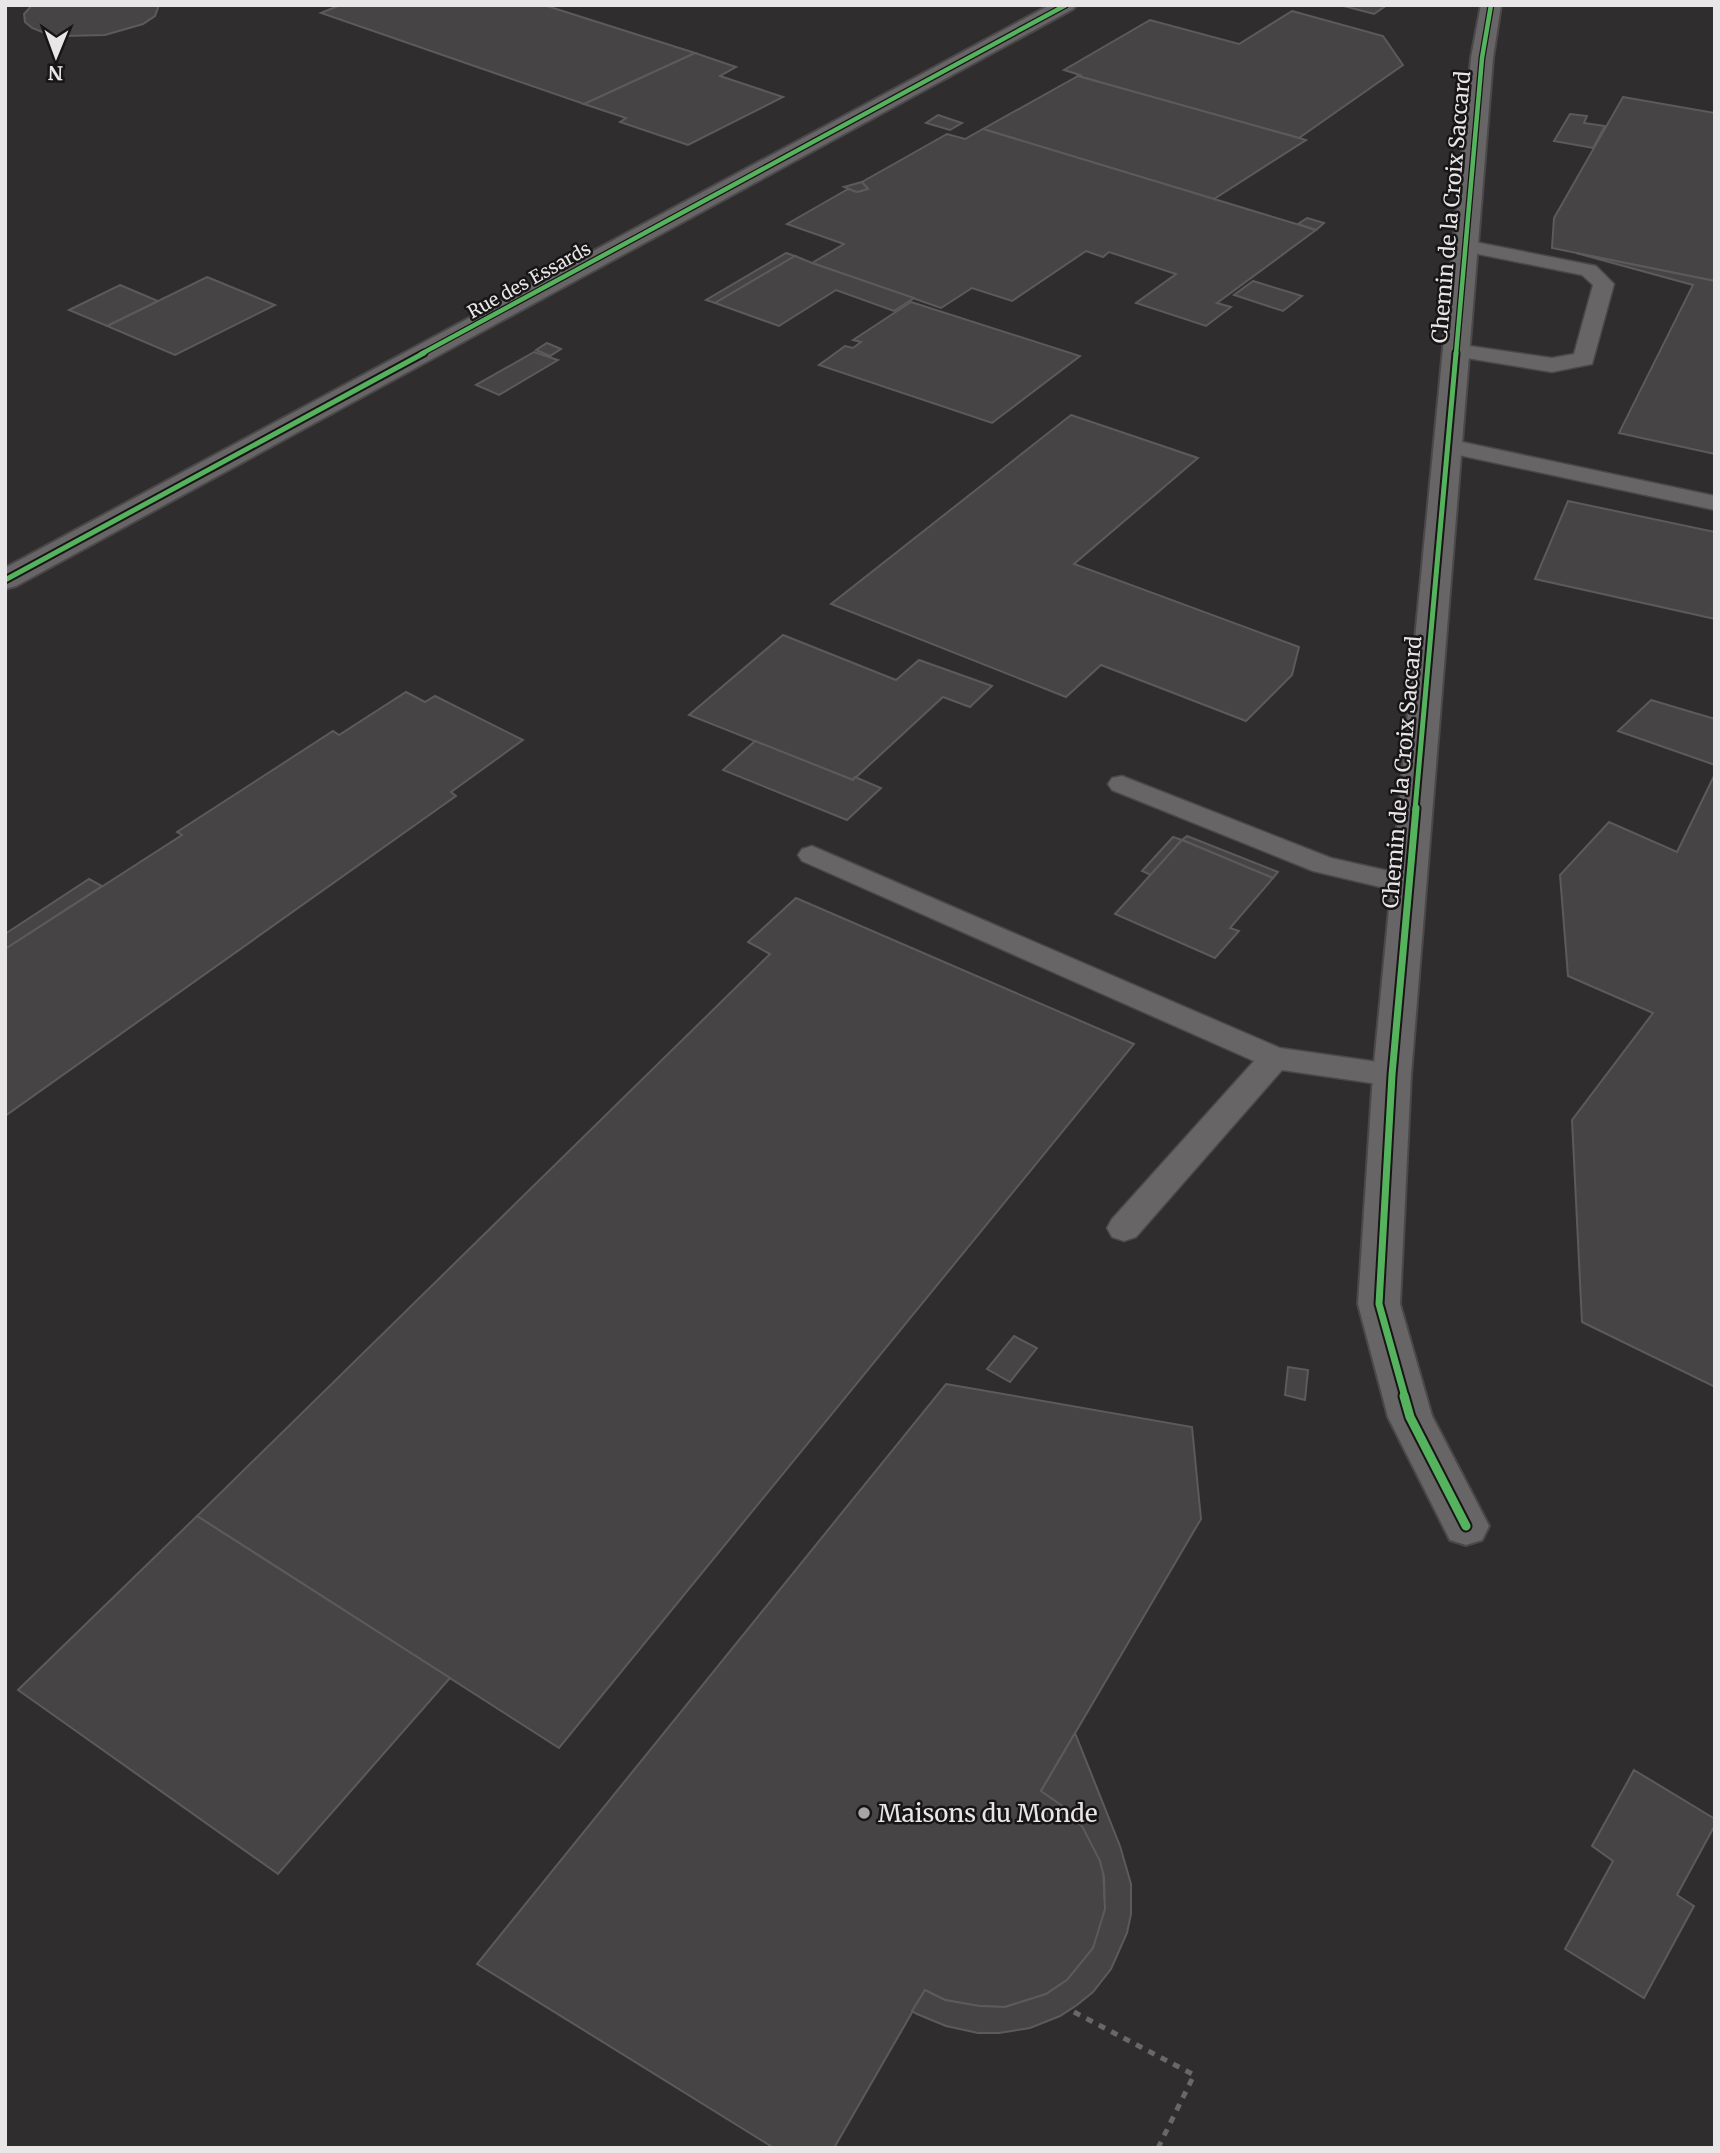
<svg xmlns="http://www.w3.org/2000/svg" width="1720" height="2153" font-family="Merriweather,serif">
<style>
.building{fill:#474446;stroke:#5c5a5b;stroke-width:2}
.lines{fill:none;stroke-linecap:round;stroke-linejoin:round}
.service-casing{stroke:#4b484a;stroke-width:3}
.minor-casing{stroke:#4b484a;stroke-width:4}
.path{stroke:#696768;stroke-width:5;stroke-dasharray:7 7;stroke-linecap:butt}
.service{fill:#676566;fill-rule:evenodd}
.minor{fill:#676566;fill-rule:evenodd}
.cycleway-far3-casing{stroke:#181517;stroke-width:7}
.cycleway-far2-casing{stroke:#181517;stroke-width:9}
.cycleway-far1-casing{stroke:#181517;stroke-width:11}
.cycleway-casing{stroke:#181517;stroke-width:13}
.cycleway-far3{stroke:#56b35d;stroke-width:4.5}
.cycleway-far2{stroke:#56b35d;stroke-width:5}
.cycleway-far1{stroke:#56b35d;stroke-width:7}
.cycleway{stroke:#56b35d;stroke-width:9}
.poi-dot{fill:#a8a5a7;stroke:#181517;stroke-width:2.5}
.labels{text-anchor:middle;dominant-baseline:central;stroke-width:5;stroke-linejoin:round;paint-order:stroke}
.far-street-label{font-size:18px;fill:#e9e6e8;stroke:#181517}
.street-label{font-size:21px;fill:#e9e6e8;stroke:#181517}
.near-poi-label{font-size:24px;fill:#e9e6e8;stroke:#181517;text-anchor:start}
</style>
<rect width="100%" height="100%" fill="#302d2f"/>
<g class="building">
<polygon points="159,5 155,16 143,24 105,35 63,36 45,33 32,28 25,22 24,14 32,5"/>
<polygon points="340,5 544,5 695,53 584,104 321,13"/>
<polygon points="1340,5 1387,5 1374,14"/>
<polygon points="1292,11 1383,36 1403,65 1299,138 1078,76 1080,75 1064,70 1150,20 1239,44"/>
<polygon points="695,53 736,67 720,76 783,97 688,145 620,122 626,118 584,104"/>
<polygon points="1078,76 1299,138 1306,140 1214,199 983,129"/>
<polygon points="1623,97 1715,113 1715,281 1552,248 1554,218"/>
<polygon points="1570,114 1587,116 1584,123 1605,126 1593,148 1554,141"/>
<polygon points="938,115 962,123 950,130 926,123"/>
<polygon points="983,129 1214,199 1316,230 1217,303 1231,307 1206,326 1136,303 1176,274 1109,252 1103,257 1086,251 1012,301 972,288 941,308 812,263 844,244 787,224 848,189 857,192 868,189 862,182 947,134 965,139"/>
<polygon points="862,182 868,189 857,192 844,187"/>
<polygon points="1307,218 1324,223 1316,230 1298,224"/>
<polygon points="786,253 795,256 715,303 706,300"/>
<polygon points="1576,253 1715,281 1715,454 1619,433 1693,285"/>
<polygon points="795,256 812,263 914,298 894,311 836,290 779,326 715,303"/>
<polygon points="207,277 275,305 175,355 107,326"/>
<polygon points="1253,281 1302,296 1283,311 1234,295"/>
<polygon points="120,285 158,301 107,326 69,310"/>
<polygon points="911,302 1080,356 992,423 819,365 845,346 853,348 861,342 853,340"/>
<polygon points="547,343 561,349 550,356 536,350"/>
<polygon points="534,352 558,360 499,395 476,385"/>
<polygon points="1071,415 1198,458 1074,564 1299,647 1292,675 1246,721 1101,665 1066,697 831,604"/>
<polygon points="1568,501 1715,532 1715,619 1535,579"/>
<polygon points="783,635 896,680 919,660 992,686 970,707 943,697 853,780 689,715"/>
<polygon points="406,692 425,702 435,696 523,740 451,792 456,796 5,1116 5,949 182,835 177,832 333,731 339,735"/>
<polygon points="1651,700 1715,719 1715,765 1618,731"/>
<polygon points="755,741 853,780 855,777 881,788 847,820 723,770"/>
<polygon points="1715,774 1715,1387 1582,1322 1572,1120 1653,1013 1568,976 1560,875 1609,822 1677,852"/>
<polygon points="1187,836 1278,872 1273,878 1182,840"/>
<polygon points="1173,837 1182,840 1151,875 1142,871"/>
<polygon points="1182,840 1273,878 1230,928 1239,931 1215,958 1115,914"/>
<polygon points="89,879 102,886 5,949 5,934"/>
<polygon points="796,898 1134,1044 559,1748 197,1516 770,954 748,942"/>
<polygon points="1014,1336 1037,1348 1010,1382 987,1369"/>
<polygon points="1288,1367 1308,1370 1305,1400 1285,1395"/>
<polygon points="946,1384 1192,1427 1201,1519 1041,1791 1064,1807 1082,1826 1095,1846 1103,1869 1105,1909 1100,1933 1090,1954 1067,1980 1046,1994 1005,2007 979,2006 945,2000 925,1990 834,2148 774,2148 477,1964"/>
<polygon points="197,1516 450,1678 278,1874 18,1690"/>
<polygon points="1075,1733 1120,1846 1131,1884 1131,1914 1127,1933 1111,1969 1093,1992 1077,2005 1060,2016 1030,2028 999,2033 978,2033 946,2026 917,2014 912,2011 925,1990 945,2000 979,2006 1005,2007 1046,1994 1067,1980 1093,1948 1105,1909 1104,1877 1100,1861 1082,1826 1064,1807 1041,1791"/>
<polygon points="1634,1770 1715,1819 1715,1825 1677,1895 1694,1906 1644,1998 1565,1949 1613,1861 1592,1846"/>
</g>
<g class="lines">
<g class="service-casing">
<g id="service">
<polygon points="1465,240 1596,266 1614,284 1592,364 1552,372 1448,355 1445,350 1448,345 1456,344 1552,358 1574,354 1593,285 1582,275 1458,250 1455,246 1458,242"/>
<polygon points="1448,439 1715,496 1715,510 1440,451 1437,446 1440,441"/>
<polygon points="1122,776 1331,858 1420,878 1424,885 1420,892 1410,894 1313,871 1112,790 1108,784 1112,778"/>
<polygon points="812,846 1280,1048 1392,1064 1403,1067 1408,1075 1403,1083 1392,1086 1282,1070 1136,1237 1124,1241 1112,1237 1107,1228 1112,1219 1254,1061 802,861 798,855 802,849"/>
</g>
</g>
<g class="minor-casing">
<g id="minor">
<polygon points="1050,5 1076,5 1073,9 16,586 5,589 5,568"/>
<polygon points="1481,5 1501,5 1493,58 1411,1075 1400,1304 1432,1416 1489,1526 1482,1540 1466,1545 1450,1540 1388,1417 1358,1304 1373,1075 1471,58"/>
</g>
</g>
<polyline class="path" points="1074,2012 1194,2075 1158,2148"/>
<use href="#service" class="service"/>
<use href="#minor" class="minor"/>
<g class="cycleway-far3-casing">
<g id="cycleway-far3">
<polyline points="421,354 1066,5"/>
<polyline points="1456,354 1482,58 1491,5"/>
</g>
</g>
<g class="cycleway-far2-casing">
<g id="cycleway-far2">
<polyline points="5,580 424,353"/>
<polyline points="1415,810 1456,353"/>
</g>
</g>
<g class="cycleway-far1-casing">
<polyline id="cycleway-far1" points="1405,1397 1379,1304 1392,1075 1416,808"/>
</g>
<g class="cycleway-casing">
<polyline id="cycleway" points="1404,1396 1410,1417 1466,1526"/>
</g>
<use href="#cycleway-far3" class="cycleway-far3"/>
<use href="#cycleway-far2" class="cycleway-far2"/>
<use href="#cycleway-far1" class="cycleway-far1"/>
<use href="#cycleway" class="cycleway"/>
</g>
<circle class="poi-dot" cx="864" cy="1813" r="7"/>
<g class="labels">
<g class="far-street-label">
<text transform="translate(529 280) rotate(-29)">Rue des Essards</text>
</g>
<g class="street-label">
<text transform="translate(1451 207) rotate(-85)">Chemin de la Croix Saccard</text>
<text transform="translate(1402 772) rotate(-85)">Chemin de la Croix Saccard</text>
</g>
<g class="near-poi-label">
<text x="878" y="1813">Maisons du Monde</text>
</g>
</g>
<rect width="1720" height="2153" fill="none" stroke="#e9e6e8" stroke-width="14"/>
<g transform="translate(56 56) rotate(181)" stroke="#181517" stroke-width="5" paint-order="stroke">
<path d="M0-5L12 26L0 18L-12 26Z" fill="#e9e6e8"/>
<text y="-10" font-size="19" font-weight="bold" text-anchor="middle" fill="#e9e6e8">N</text>
</g>
</svg>
